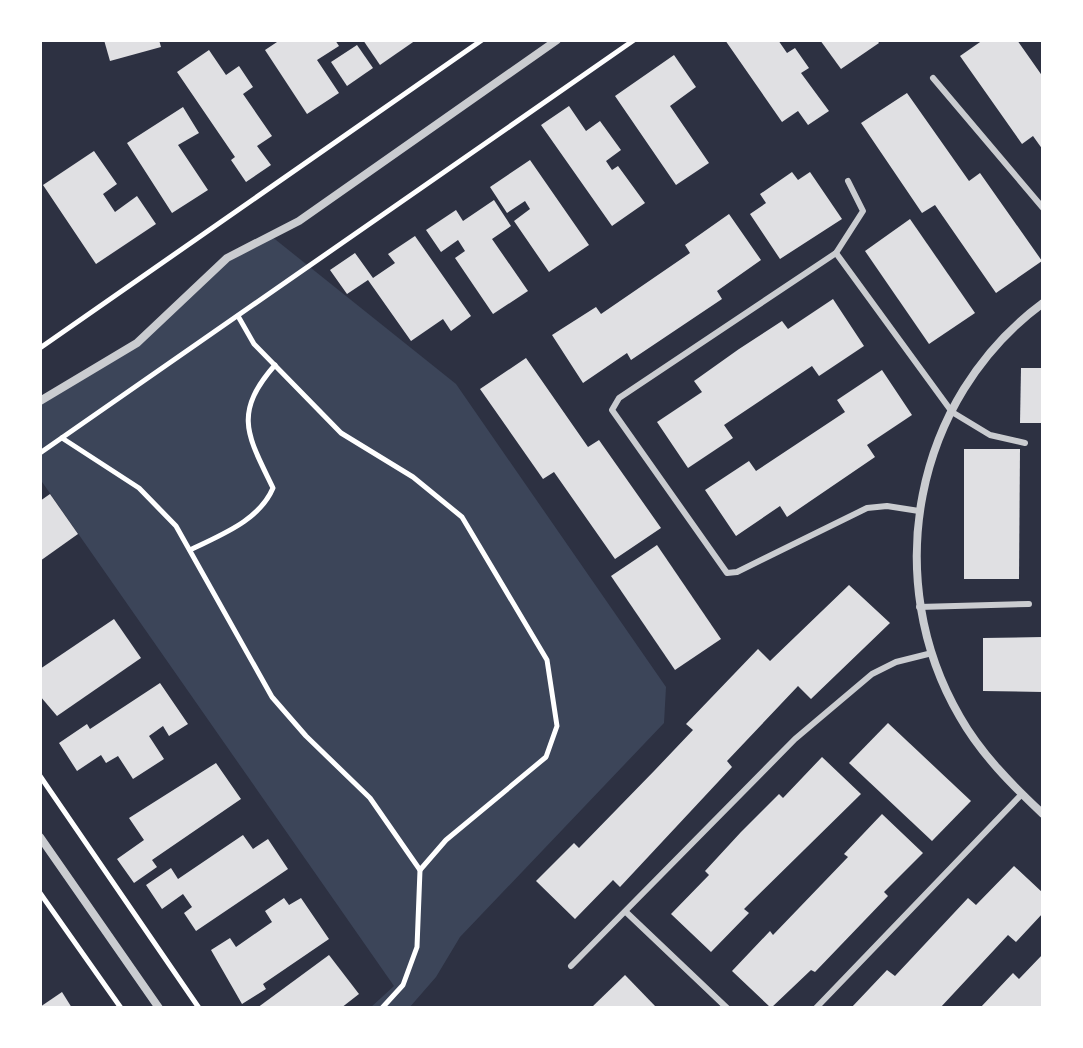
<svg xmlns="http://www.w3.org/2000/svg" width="1083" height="1048" font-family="Lato,sans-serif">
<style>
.green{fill:#3c4559}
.building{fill:#e0e0e3}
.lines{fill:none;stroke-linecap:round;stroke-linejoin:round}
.path{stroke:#fff;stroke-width:5}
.service{stroke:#caccd0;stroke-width:6}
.minor{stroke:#caccd0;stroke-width:8}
</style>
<rect width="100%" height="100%" fill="#2d3142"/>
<polygon class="green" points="271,236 456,384 666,687 664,723 460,937 436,977 409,1008 370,1008 394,986 40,479 40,401 137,343 209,272"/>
<g class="building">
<polygon points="104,40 159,40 161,47 110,61"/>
<polygon points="280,40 335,40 339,46 317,60 339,93 307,114 265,50"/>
<polygon points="363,40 416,40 380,65"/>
<polygon points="725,40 778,40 787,53 795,48 809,68 801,73 829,111 808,125 798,111 782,122"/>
<polygon points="820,40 877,40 879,43 841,69"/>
<polygon points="983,40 1017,40 1043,77 1043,150 1033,136 1022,144 960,56"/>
<polygon points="357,45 373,68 347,86 331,62"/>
<polygon points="209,50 226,75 239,66 253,87 243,94 272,136 257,146 271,165 246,182 231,160 235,157 177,72"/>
<polygon points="674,55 696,87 670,106 709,163 676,185 615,96"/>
<polygon points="907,93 969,181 980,173 1042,261 996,293 935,205 922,213 861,123"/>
<polygon points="569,106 586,131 600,121 621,150 606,161 612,170 618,166 645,203 612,226 541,125"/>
<polygon points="183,107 199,133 178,145 208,190 172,213 127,143"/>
<polygon points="94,151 117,184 103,194 115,212 137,196 156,224 96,264 43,185"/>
<polygon points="530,160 589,245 549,272 514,221 530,209 525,201 507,213 490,187"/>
<polygon points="792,172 798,180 810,172 842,219 780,259 750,214 766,203 760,194"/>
<polygon points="494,200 511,226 492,239 528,291 493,314 455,258 465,251 458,240 441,252 426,230 456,210 463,221"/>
<polygon points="729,214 761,260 717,291 722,299 631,360 627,353 583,383 552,335 596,307 601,314 690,253 685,245"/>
<polygon points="910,219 975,313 929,344 865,251"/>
<polygon points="415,236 471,316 451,331 443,319 411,341 368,280 347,294 330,270 355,253 373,278 395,263 388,254"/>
<polygon points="833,299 864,346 819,376 812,366 724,425 733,438 688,468 657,422 702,392 694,381 739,349 782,321 788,329"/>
<polygon points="526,358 588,447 599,440 661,528 615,559 554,472 543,479 480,389"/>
<polygon points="1021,368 1043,368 1043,423 1020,423"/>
<polygon points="882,370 912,415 867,445 875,457 787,517 780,506 736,536 705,490 749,461 756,471 845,412 837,400"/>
<polygon points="964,449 1020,449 1019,579 964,579"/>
<polygon points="50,494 78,534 40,561 40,501"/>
<polygon points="657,545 721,639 675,670 611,576"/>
<polygon points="849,585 890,623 811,699 798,686 727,761 732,767 620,887 613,880 575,919 536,881 574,843 579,848 655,770 693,730 686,724 758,649 770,661"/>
<polygon points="114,619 141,658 57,716 40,696 40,669"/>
<polygon points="1043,637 1043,692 983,691 983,638"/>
<polygon points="160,683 188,724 169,736 163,726 149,736 164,759 133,779 118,756 106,763 101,755 77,771 59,743 87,724 90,729"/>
<polygon points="888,723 971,801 932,841 849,763"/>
<polygon points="822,757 861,794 744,909 749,913 711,952 671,914 709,875 705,871 741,832 779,794 783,798"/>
<polygon points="216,763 241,799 152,860 157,867 134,883 117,859 144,840 129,818"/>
<polygon points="882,814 923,853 884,892 888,896 815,972 811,970 771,1008 732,971 770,931 773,935 848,857 844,854"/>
<polygon points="243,835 253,849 268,839 288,869 196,931 184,913 192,907 183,894 162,909 146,885 171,868 178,879"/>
<polygon points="1014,866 1043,893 1043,913 1016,942 1008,935 940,1008 851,1008 887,970 895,976 968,898 976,905"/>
<polygon points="284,898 289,905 301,898 329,939 263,984 266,989 242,1004 211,950 230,938 236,947 272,922 265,911"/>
<polygon points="1043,954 1043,1008 980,1008 1013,973 1019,979"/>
<polygon points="329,955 359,994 341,1008 257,1008"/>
<polygon points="625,975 657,1008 591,1008"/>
<polygon points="62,992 72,1008 40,1008 40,1007"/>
</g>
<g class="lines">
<g class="path">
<polyline points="238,316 254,344 341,433 413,477 462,517 547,660 557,726 546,757 446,840 420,870"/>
<polyline points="40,348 482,40"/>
<polyline points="62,438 139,488 176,526 272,697 306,736 370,798 420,870 417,947 403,985 382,1008"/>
<polyline points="40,453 634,40"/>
<path d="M 190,550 C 220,535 259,521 273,488 C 248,436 232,414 275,365"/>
<polyline points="40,776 199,1008"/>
<polyline points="40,893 121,1008"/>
</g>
<g class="service">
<polyline points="933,78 1043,208"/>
<polyline points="848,181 863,211 836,253 619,398 612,410 727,573 737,572 867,508 887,506 919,511"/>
<polyline points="836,253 952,412 990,435 1025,443"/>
<polyline points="919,607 1029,604"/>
<polyline points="626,912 727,1008"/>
<polyline points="571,966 795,739 872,674 896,662 932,653"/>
<polyline points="816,1008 1022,794"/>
</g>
<g class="minor">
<path d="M 1043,303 C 913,399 880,580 960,717 C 981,754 1012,785 1043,814"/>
<polyline points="40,401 137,343 227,258 299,221 557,40"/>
<polyline points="40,837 159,1008"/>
</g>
</g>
<rect width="1083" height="1048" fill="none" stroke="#ffffff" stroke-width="84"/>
</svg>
